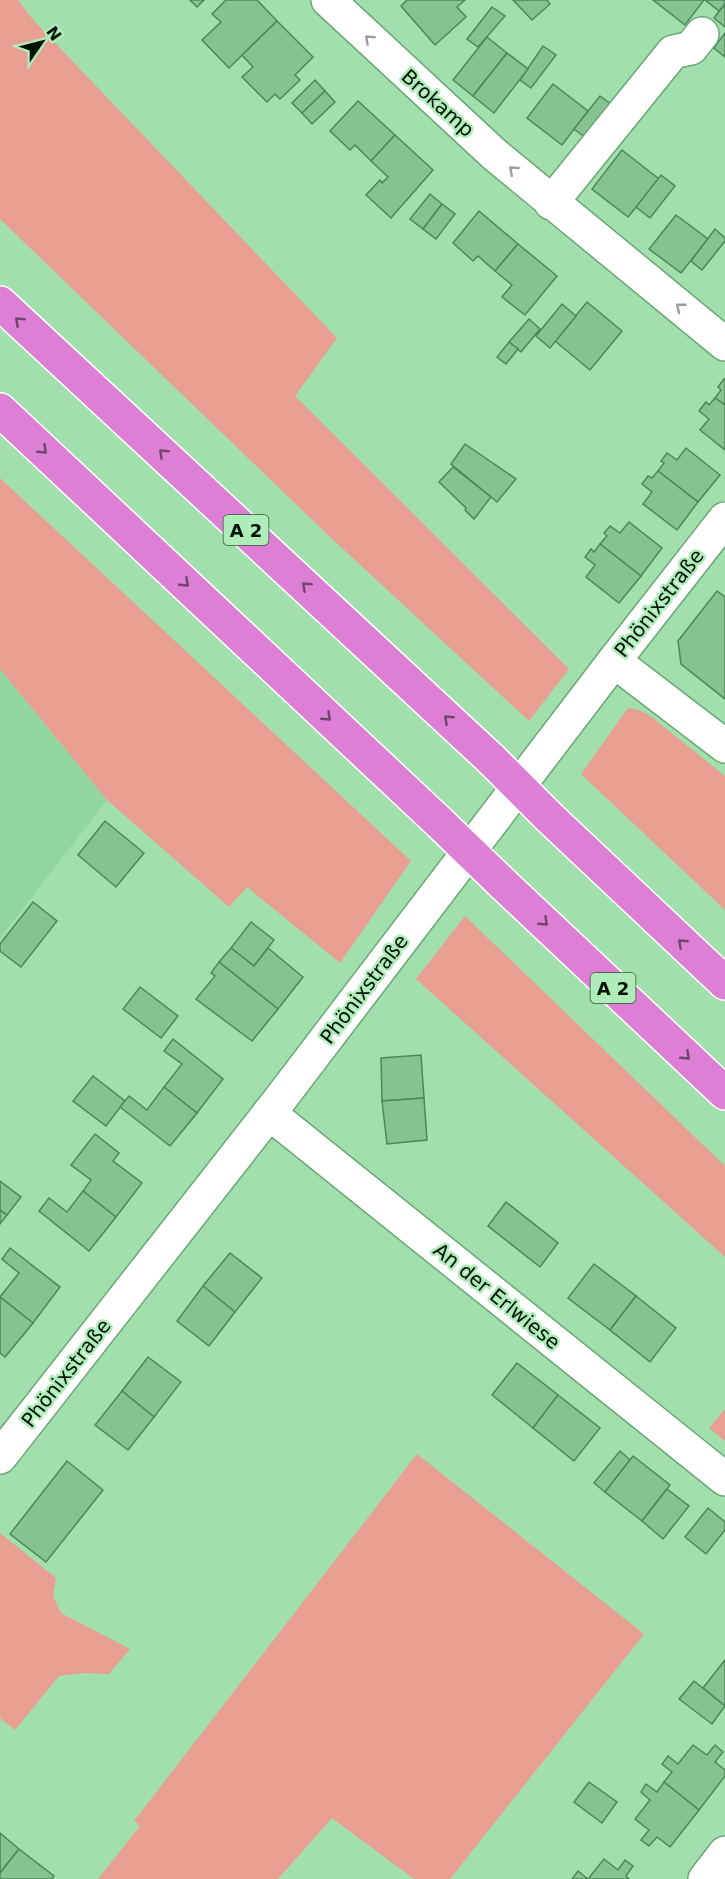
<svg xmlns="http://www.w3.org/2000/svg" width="725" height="1879" font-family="'DejaVu Sans',sans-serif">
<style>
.built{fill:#91d69e}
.green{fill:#e99e92}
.building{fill:#85c391;stroke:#4c8859;stroke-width:1.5}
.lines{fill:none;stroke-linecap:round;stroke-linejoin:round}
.minor-casing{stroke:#6aa776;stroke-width:36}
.highway-casing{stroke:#fff;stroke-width:36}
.minor{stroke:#fff;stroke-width:33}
.highway{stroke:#dc7fd5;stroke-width:33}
.highway-bridge-casing{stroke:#fff;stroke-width:36;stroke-linecap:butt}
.highway-bridge{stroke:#dc7fd5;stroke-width:33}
.oneway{stroke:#99a09a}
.oneway2{stroke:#6e486c}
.labels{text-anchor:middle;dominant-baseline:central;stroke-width:5;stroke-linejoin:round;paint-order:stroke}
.shield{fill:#aeedb9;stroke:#345339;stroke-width:1.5}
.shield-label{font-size:18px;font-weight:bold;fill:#001102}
.street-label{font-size:20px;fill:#001102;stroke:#aeedb9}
</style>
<rect width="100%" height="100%" fill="#a1e0ad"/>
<polygon class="built" points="0,669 107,800 0,938"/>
<g class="green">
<polygon points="0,0 18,0 34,21 337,338 295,396 569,669 529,721 329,536 0,219"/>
<polygon points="0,478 411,861 340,963 247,887 229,907 107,800 0,669"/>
<polygon points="628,708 639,710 649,715 725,776 725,910 581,774"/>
<polygon points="465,916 725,1166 725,1257 416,979"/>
<polygon points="725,1409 725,1441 709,1428"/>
<polygon points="417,1454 644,1634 450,1879 414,1879 332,1818 278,1879 98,1879 140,1826 134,1821"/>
<polygon points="0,1533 56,1578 53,1596 61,1613 130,1649 109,1674 83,1673 59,1676 15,1730 0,1718"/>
</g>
<g class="building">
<polygon points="190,0 204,0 197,7"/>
<polygon points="226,0 257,0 277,21 229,68 202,40 221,22 212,14"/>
<polygon points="407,0 465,0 457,7 466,17 435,45 401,6"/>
<polygon points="513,0 547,0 550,4 532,20"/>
<polygon points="653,0 704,0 685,25"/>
<polygon points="705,0 725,0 725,4 719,11"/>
<polygon points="725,4 725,27 714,18"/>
<polygon points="492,7 505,16 478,47 467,39"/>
<polygon points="277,21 313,57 295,75 300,80 280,99 275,94 267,102 242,77 253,67 242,55"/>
<polygon points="725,33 725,57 714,48"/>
<polygon points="487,37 507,53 473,96 453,80"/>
<polygon points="543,46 556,55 531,88 520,80"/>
<polygon points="507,53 528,69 494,113 473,96"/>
<polygon points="315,80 325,91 302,113 292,103"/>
<polygon points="553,84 588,111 562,145 527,118"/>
<polygon points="325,91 335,102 312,124 302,113"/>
<polygon points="600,96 615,107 589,140 574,129"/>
<polygon points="358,101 395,135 371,161 355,145 350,150 330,131"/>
<polygon points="395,135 433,170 391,218 366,195 380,180 382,183 388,177 371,161"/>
<polygon points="622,150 659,179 628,217 592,189"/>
<polygon points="661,175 675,186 650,218 636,207"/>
<polygon points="430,194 442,204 423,229 410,219"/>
<polygon points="442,204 455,214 436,239 423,229"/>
<polygon points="479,211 518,244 495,271 478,256 473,261 453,243"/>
<polygon points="676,215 708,239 681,273 649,249"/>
<polygon points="715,229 725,238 725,241 702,270 691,261"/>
<polygon points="518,244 557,276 525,315 502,297 512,285 495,271"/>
<polygon points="587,302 622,331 590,370 555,341"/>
<polygon points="562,304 576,316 550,348 536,336"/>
<polygon points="529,319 540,329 521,352 509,342"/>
<polygon points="509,342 518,349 506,364 497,357"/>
<polygon points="724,379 725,380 725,405 715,398 721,390 718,387"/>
<polygon points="715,398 725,405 725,450 700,430 709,419 699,411 706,402 709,405"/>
<polygon points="465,444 516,479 497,502 451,464"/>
<polygon points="686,448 720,475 698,502 658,471 664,463 661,461 667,453 677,460"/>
<polygon points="453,467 491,497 474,519 465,510 466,508 439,482"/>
<polygon points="658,471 698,502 677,530 643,504 652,492 642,484 648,476 652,478"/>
<polygon points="629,522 662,548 641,576 600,544 607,536 604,533 610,526 620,533"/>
<polygon points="600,544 641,576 619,603 586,577 595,565 585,557 591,549 594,552"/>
<polygon points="717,591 725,597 725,699 681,664 678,641"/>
<polygon points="105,821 144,853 116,887 78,855"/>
<polygon points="33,902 57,921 21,967 0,951 0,944"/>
<polygon points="251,922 274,940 254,966 231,948"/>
<polygon points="231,948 254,966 268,948 303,977 278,1009 219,962"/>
<polygon points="219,962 278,1009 252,1041 196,999 215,976 211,973"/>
<polygon points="140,987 178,1016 161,1038 123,1009"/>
<polygon points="173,1039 223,1079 197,1113 164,1087 182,1064 164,1051"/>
<polygon points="421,1055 424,1098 382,1101 381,1058"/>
<polygon points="93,1076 125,1101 106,1126 73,1101"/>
<polygon points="164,1087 197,1113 170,1146 120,1107 129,1096 147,1110"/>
<polygon points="424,1098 427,1140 387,1144 382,1101"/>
<polygon points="95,1134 119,1153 113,1161 142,1183 116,1217 83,1191 91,1180 71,1165"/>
<polygon points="0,1181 21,1197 7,1215 0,1210"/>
<polygon points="83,1191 116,1217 89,1251 39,1211 49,1198 67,1212"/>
<polygon points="506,1202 558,1243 540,1267 488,1226"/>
<polygon points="0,1210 7,1215 0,1224"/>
<polygon points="10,1248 60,1287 33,1323 0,1297 19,1273 2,1259"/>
<polygon points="230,1253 262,1278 235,1312 203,1286"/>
<polygon points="594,1264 636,1296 610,1330 568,1298"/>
<polygon points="203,1286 235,1312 209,1346 177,1321"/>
<polygon points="636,1296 676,1328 650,1362 610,1330"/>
<polygon points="0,1297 33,1323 5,1357 0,1353"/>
<polygon points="148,1357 181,1382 154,1417 122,1391"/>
<polygon points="517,1363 558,1395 533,1428 492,1395"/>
<polygon points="122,1391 154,1417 128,1450 95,1425"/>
<polygon points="558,1395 600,1428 574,1461 533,1428"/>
<polygon points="620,1451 630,1460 605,1492 594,1483"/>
<polygon points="633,1456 670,1485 642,1521 605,1492"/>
<polygon points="67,1461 103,1490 46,1562 10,1534"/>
<polygon points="667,1489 689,1506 663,1539 642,1521"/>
<polygon points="708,1508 725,1522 725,1530 706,1554 685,1537"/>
<polygon points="725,1660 725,1706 703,1688"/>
<polygon points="694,1681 725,1706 712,1724 679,1699"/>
<polygon points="693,1745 707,1755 715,1745 723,1752 715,1762 725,1770 725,1776 699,1810 664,1782 672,1772 662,1764 668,1756 678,1764"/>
<polygon points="589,1782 617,1802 602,1823 574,1802"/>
<polygon points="664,1782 699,1810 670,1847 657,1837 649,1846 641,1840 649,1830 635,1819 650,1800 641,1792 646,1784 657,1792"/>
<polygon points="0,1833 19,1849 0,1873"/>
<polygon points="19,1849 54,1876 52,1879 0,1879 0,1873"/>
<polygon points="604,1859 618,1870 625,1860 633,1866 626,1876 629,1879 572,1879 578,1871 588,1879"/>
</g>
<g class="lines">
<g class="minor-casing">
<g id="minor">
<polyline points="328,0 494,154 725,344"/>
<polyline points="551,203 673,52 691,48 702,34"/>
<polyline points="614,661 725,746"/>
<polyline points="269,1113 725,1479"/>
<polyline points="0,1457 281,1098 614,661 725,519"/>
<polyline points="705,1879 725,1853"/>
</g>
</g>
<g class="highway-casing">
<g id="highway">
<polyline points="0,303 491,759"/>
<polyline points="0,410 440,823"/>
<polyline points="550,818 725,983"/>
<polyline points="501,882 725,1093"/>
</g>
</g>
<use href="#minor" class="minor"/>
<use href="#highway" class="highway"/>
<g class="highway-bridge-casing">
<g id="highway-bridge">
<polyline points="491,759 550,818"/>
<polyline points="440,823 501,882"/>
</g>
</g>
<use href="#highway-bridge" class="highway-bridge"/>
</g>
<defs><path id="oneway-chevron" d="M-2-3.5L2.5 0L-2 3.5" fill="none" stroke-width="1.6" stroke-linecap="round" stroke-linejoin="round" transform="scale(1.5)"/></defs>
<g class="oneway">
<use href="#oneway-chevron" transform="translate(369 39) rotate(-137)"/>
<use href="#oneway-chevron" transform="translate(513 170) rotate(-139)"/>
<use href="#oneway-chevron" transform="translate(680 307) rotate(-141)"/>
</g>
<g class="oneway2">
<use href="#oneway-chevron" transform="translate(19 321) rotate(-137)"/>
<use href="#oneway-chevron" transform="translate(43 450) rotate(43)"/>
<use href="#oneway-chevron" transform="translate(163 453) rotate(-137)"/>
<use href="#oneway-chevron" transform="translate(185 583) rotate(43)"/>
<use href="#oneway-chevron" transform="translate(306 586) rotate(-137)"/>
<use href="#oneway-chevron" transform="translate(327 717) rotate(43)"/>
<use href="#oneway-chevron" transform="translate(448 719) rotate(-137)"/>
<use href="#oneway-chevron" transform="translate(544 922) rotate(43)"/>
<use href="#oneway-chevron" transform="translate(682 943) rotate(-137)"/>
<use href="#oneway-chevron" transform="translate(686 1056) rotate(43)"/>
</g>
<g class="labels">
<g class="shield">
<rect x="223.5" y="515" width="45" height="30" rx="4.5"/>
<rect x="590.5" y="973" width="45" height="30" rx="4.5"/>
</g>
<g class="shield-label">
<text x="246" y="530">A 2</text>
<text x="613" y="988">A 2</text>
</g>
<g class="street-label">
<text transform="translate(438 103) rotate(42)">Brokamp</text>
<text transform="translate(659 603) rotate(-52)">Phönixstraße</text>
<text transform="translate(364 989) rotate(-53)">Phönixstraße</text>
<text transform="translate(497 1296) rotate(39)">An der Erlwiese</text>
<text transform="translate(66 1373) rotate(-52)">Phönixstraße</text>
</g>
</g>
<g transform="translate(42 42) rotate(55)" stroke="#aeedb9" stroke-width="4.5" paint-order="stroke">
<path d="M0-4.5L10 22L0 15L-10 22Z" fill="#001102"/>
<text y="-9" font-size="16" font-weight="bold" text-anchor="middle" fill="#001102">N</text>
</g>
</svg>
